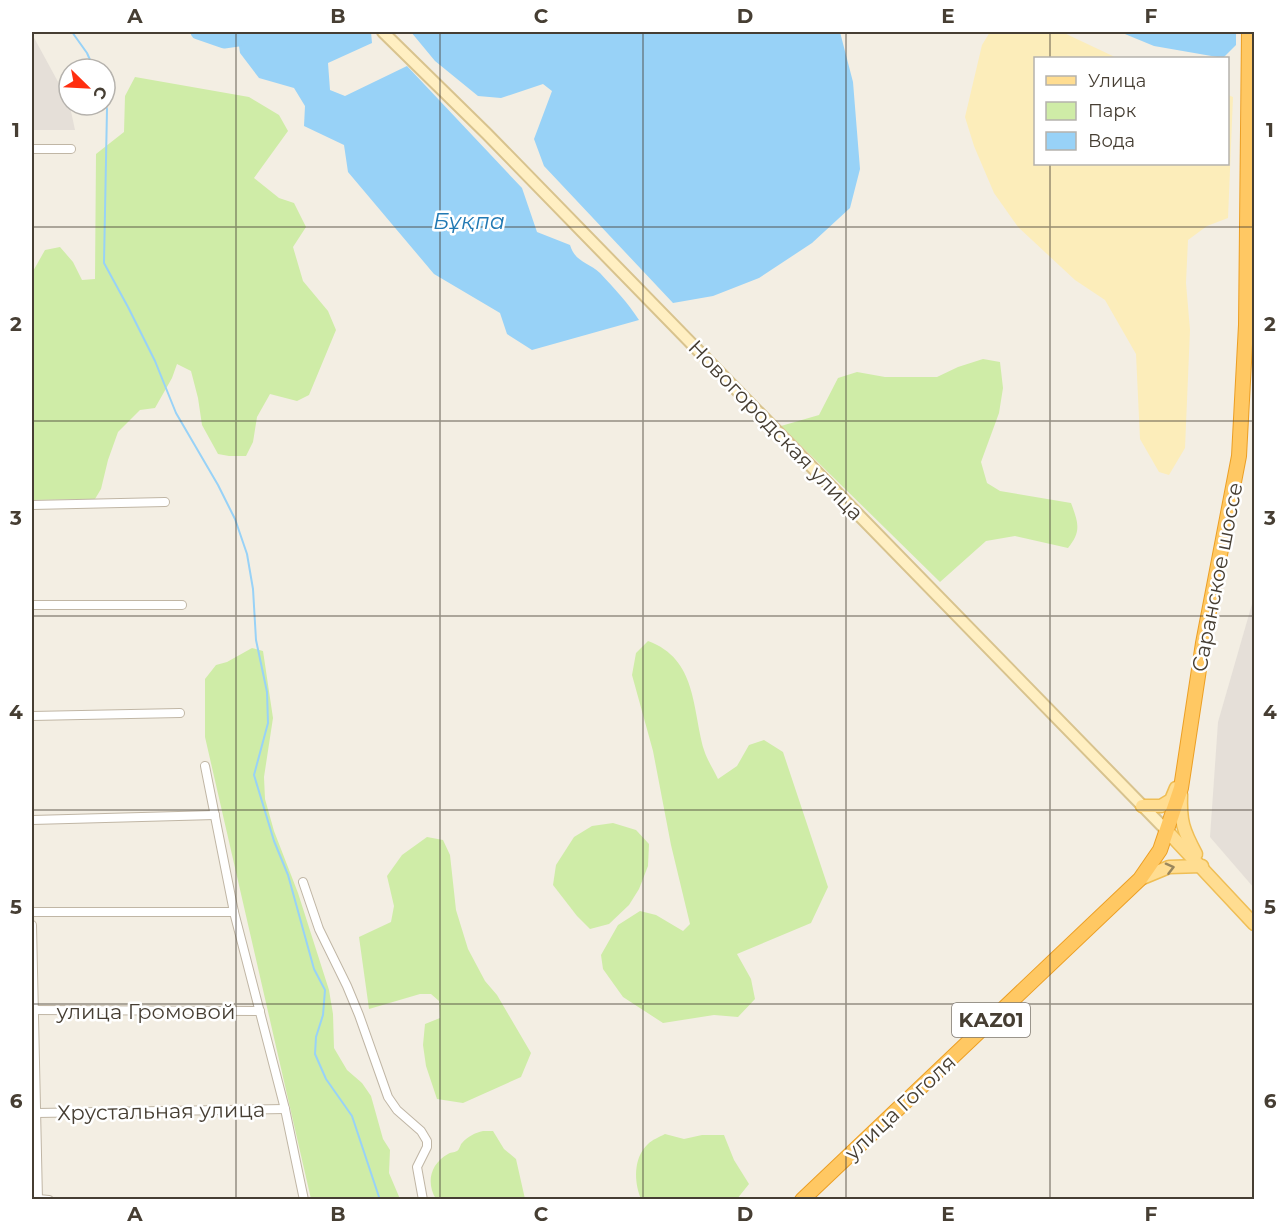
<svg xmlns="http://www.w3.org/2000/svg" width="1286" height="1231" font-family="Montserrat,sans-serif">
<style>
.industrial{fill:#e5dfd8}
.green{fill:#cfeca7}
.sand{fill:#fcedba}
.water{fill:#98d2f7}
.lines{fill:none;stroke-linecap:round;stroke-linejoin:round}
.stream{stroke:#98d2f7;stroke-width:2}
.river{stroke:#98d2f7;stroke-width:15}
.street-casing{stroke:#c0b6a5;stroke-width:10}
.secondary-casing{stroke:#d8c38e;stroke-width:14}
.primary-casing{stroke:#efbe55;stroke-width:15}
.highway-casing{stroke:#ec9f24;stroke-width:16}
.street{stroke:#fff;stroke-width:8}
.secondary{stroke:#ffefc2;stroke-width:10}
.primary{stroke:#ffdd91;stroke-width:12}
.highway{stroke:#ffc863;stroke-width:14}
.oneway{stroke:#99865d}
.grid{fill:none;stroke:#463e33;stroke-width:1.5;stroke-opacity:0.55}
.labels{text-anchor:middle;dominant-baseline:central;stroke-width:5;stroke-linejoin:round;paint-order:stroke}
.shield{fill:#fff;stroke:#7e7870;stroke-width:1.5}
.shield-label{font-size:20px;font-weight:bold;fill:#463e33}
.street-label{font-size:21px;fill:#463e33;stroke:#fff}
.water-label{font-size:22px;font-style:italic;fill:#2179b3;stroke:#fff}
.neatline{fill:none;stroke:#463e33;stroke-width:2}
.grid-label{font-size:20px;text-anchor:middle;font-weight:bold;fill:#463e33}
</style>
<rect width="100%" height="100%" fill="#f3eee3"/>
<g class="industrial">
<polygon points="32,34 69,102 75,130 32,130"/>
<polygon points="1254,597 1254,888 1210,837 1218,722"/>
</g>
<g class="green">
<polygon points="135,77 249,97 279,115 288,131 254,178 279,198 294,203 306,227 293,247 303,281 328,311 336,330 309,395 297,401 270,394 257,417 253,442 246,456 229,456 218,454 202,425 198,398 191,371 177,364 172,378 155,408 140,410 118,432 108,460 101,489 95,499 32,500 32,273 45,250 60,247 73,262 82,280 95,279 96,154 124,132 125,96"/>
<path d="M 983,359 L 1000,362 L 1003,388 L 999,413 L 981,462 L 987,483 L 1000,491 L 1071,503 C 1078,522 1082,531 1068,548 L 1015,536 L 986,541 L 940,582 L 781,426 L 819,415 L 838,378 L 857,372 L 885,377 L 937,377 L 958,367 Z"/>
<path d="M 648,641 C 697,659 692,708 704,750 C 707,760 714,770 718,779 L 737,766 L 749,745 L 764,740 L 783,752 L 828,887 L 811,923 L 737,954 L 751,979 L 755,999 L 738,1017 L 714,1015 L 663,1023 L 623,997 L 603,969 L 601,955 L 618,925 L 640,911 L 656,915 L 683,931 L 690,924 L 671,845 L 653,751 L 632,675 L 636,653 Z"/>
<polygon points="252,648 263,651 273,718 264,777 265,799 274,831 298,893 329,990 333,1014 334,1048 347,1070 362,1083 371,1096 383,1139 390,1150 389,1173 400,1199 311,1199 205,737 205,679 216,665 227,662"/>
<polygon points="613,823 636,830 649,844 648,866 639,889 629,905 609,924 590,929 577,916 553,885 556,865 574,837 592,826"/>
<polygon points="427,837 443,840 450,855 456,910 468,949 485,981 497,995 531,1053 521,1077 463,1103 437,1099 426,1066 423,1045 425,1024 440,1018 439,1001 431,994 420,994 369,1009 359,937 391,922 394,906 387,876 402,855"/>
<path d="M 483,1131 L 493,1131 L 504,1149 L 516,1159 L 525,1199 L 436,1199 C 426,1183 430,1164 448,1154 C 450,1152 454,1153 457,1151 C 460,1149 460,1145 462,1143 C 468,1136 475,1133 483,1131 Z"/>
<path d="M 665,1134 L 684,1139 L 702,1135 L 724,1135 L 734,1160 L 749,1184 L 737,1199 L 641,1199 C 634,1182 633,1158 648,1144 C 652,1140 659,1137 665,1134 Z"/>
</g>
<polygon class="sand" points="990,32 1062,32 1117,58 1036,58 1036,164 1228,164 1228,95 1233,97 1228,218 1207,226 1188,240 1186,283 1190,330 1185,448 1169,475 1159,472 1140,439 1136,354 1105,300 1075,280 1018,227 994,193 974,146 965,117 982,45"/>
<g class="water">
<path d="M 242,32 L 371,32 L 372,43 L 328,63 L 330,90 L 345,96 L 407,66 L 522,188 L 537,232 L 570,245 C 575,262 588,262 600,273 C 614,288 628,303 639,320 L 532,350 L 507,334 L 500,313 L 434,274 L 348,172 L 344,145 L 304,126 L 305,106 L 294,88 L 259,78 L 240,53 L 238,39 Z"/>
<polygon points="411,32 840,32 853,82 860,169 850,208 812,243 759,278 713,296 673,303 544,166 534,139 552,91 543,84 501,98 478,96 435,61"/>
<polygon points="1120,32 1236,32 1236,45 1223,58 1154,46"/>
</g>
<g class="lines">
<g class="stream">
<polyline points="72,32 87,53 94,69"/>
<polyline points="105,102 107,109 104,263 128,307 155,361 176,413 218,485 235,519 247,554 253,589 256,640 267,692 268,723 254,775 274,841 288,875 314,969 325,990 323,1015 316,1037 315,1054 326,1079 352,1116 380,1200"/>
</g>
<polyline class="river" points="198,32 224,41 238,39"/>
<g class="street-casing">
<g id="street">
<polyline points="32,149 71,149"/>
<polyline points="32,505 165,502"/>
<polyline points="32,605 182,605"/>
<polyline points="32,716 180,713"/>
<polyline points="205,766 234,912 285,1109 304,1200"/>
<polyline points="32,820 215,815"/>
<polyline points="303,882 319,929 347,986 359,1015 388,1097 397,1110 421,1131 427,1141 427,1147 417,1167 423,1200"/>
<polyline points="32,912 234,912"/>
<polyline points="32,925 38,1200"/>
<polyline points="32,1010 260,1011"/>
<polyline points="37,1113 285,1109"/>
<polyline points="38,1199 49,1200"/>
</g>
</g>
<g class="secondary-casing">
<polyline id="secondary" points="383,32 487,134 1167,831"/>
</g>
<g class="primary-casing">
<g id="primary">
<path d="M 1181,794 C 1180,821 1183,830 1196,854"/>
<polyline points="1142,806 1161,806 1171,800 1176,788"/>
<polyline points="1167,831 1254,924"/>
<polyline points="1140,879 1169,867 1202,866"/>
</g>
</g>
<g class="highway-casing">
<polyline id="highway" points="802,1200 1140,879 1160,850 1181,788 1203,643 1239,456 1246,325 1249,32"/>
</g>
<use href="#street" class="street"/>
<use href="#secondary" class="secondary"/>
<use href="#primary" class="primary"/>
<use href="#highway" class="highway"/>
</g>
<defs><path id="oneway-chevron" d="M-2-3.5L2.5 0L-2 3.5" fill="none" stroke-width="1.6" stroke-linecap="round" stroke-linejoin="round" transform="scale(1.5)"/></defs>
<use class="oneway" href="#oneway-chevron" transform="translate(1170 868) rotate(-14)"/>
<path class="grid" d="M 236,32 L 236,1200M 440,32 L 440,1200M 643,32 L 643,1200M 846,32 L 846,1200M 1050,32 L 1050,58M 1050,164 L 1050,1200M 32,227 L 1254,227M 32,421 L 1254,421M 32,616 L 1254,616M 32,810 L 1254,810M 32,1004 L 1254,1004"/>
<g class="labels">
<rect class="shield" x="952" y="1003" width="78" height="34" rx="4.5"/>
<g class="shield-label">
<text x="991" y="1020">KАZ01</text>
</g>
<g class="street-label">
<text transform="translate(776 430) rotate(46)">Новогородская улица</text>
<text transform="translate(1217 577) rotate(-79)">Саранское шоссе</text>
<text x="146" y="1011">улица Громовой</text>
<text transform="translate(900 1107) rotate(-43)">улица Гоголя</text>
<text transform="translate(161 1111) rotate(-1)">Хрустальная улица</text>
</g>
<g class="water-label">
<text x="469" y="221">Бұқпа</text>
</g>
</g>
<rect width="1286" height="1231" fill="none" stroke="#ffffff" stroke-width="66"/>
<rect x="1034" y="57" width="195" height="108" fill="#ffffff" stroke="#b5b2ad" stroke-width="1.5"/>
<rect x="1046" y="76" width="30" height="9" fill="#ffdd91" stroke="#b5b2ad" stroke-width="1.5"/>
<text x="1088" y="87" font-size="18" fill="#463e33">Улица</text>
<rect x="1046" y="102" width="30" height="18" fill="#cfeca7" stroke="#b5b2ad" stroke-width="1.5"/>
<text x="1088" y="117" font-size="18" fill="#463e33">Парк</text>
<rect x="1046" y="132" width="30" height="18" fill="#98d2f7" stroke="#b5b2ad" stroke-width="1.5"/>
<text x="1088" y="147" font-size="18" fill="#463e33">Вода</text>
<g transform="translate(87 87) rotate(114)"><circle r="28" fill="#ffffff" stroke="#b5b2ad" stroke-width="1.5"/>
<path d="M0-4.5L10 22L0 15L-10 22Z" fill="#ff2e0f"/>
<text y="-9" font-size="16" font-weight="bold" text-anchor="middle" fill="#463e33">С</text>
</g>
<rect x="33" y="33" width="1220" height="1165" class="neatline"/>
<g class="grid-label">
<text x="135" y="23">A</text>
<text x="338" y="23">B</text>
<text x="541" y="23">C</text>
<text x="745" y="23">D</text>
<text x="948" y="23">E</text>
<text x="1151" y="23">F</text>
<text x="16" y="137">1</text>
<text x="1270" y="137">1</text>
<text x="16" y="331">2</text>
<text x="1270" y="331">2</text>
<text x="16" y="525">3</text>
<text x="1270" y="525">3</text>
<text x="16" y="719">4</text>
<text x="1270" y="719">4</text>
<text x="16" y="914">5</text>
<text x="1270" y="914">5</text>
<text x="16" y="1108">6</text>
<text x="1270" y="1108">6</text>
<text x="135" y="1221">A</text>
<text x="338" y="1221">B</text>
<text x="541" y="1221">C</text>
<text x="745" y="1221">D</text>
<text x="948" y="1221">E</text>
<text x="1151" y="1221">F</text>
</g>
</svg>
